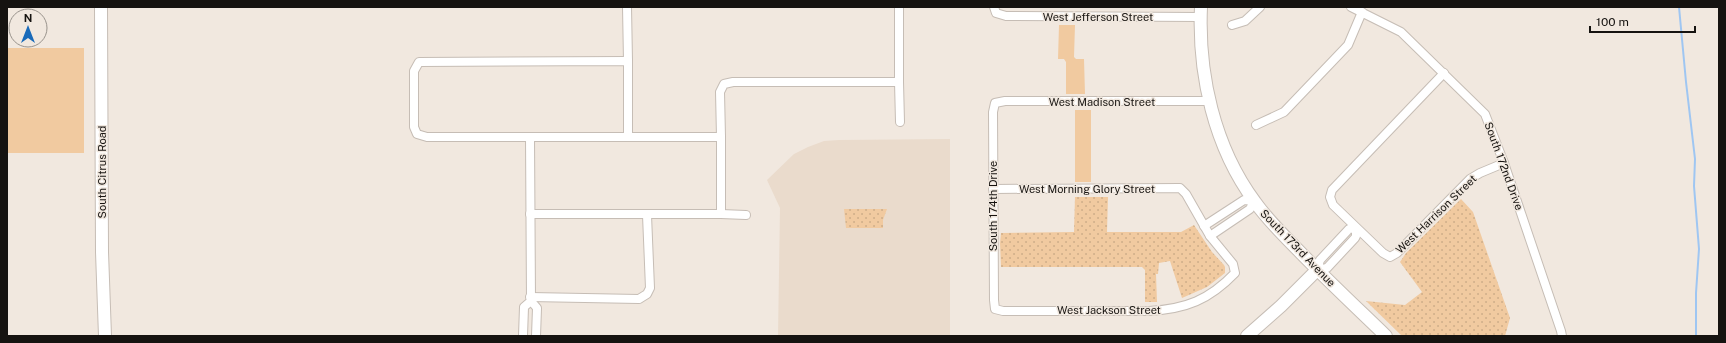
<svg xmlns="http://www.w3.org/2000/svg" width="1726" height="343" font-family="'Public Sans',sans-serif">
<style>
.built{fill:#eadbcc}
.green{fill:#f1caa0}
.park{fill:url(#park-dots)}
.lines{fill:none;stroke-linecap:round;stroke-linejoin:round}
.stream{stroke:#9fc6f2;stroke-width:2}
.street-casing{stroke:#c6bdb5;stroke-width:10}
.secondary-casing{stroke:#c6bdb5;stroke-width:14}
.street{stroke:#fff;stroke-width:8}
.secondary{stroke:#fff;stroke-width:12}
.labels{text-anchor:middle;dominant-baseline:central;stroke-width:3;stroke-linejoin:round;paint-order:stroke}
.street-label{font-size:11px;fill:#161310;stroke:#f1e8df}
</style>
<defs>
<pattern id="park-dots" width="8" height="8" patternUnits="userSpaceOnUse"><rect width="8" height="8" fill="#f1caa0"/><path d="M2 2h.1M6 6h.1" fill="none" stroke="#cead89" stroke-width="1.8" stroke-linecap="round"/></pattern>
</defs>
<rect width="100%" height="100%" fill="#f1e8df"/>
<polygon class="built" points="950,139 950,336 778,336 780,208 767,180 794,154 808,147 824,141 839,140"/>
<g class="green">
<polygon points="1059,25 1075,25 1074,57 1076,59 1084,59 1085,94 1066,94 1066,62 1064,59 1058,59"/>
<rect x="7" y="48" width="77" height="105"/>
<rect x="1075" y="110" width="16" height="72"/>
</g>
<g class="park">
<polygon points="1075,197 1108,197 1107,232 1181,232 1194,225 1212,252 1224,265 1225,267 1225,273 1207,287 1182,298 1170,261 1159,263 1158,274 1156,274 1157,302 1145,302 1145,270 1142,267 1001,267 1000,243 1001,233 1074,232"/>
<polygon points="1461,199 1473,212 1510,318 1505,336 1402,336 1366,301 1405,305 1422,292 1400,262 1406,253"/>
<polygon points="844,209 887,209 883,220 883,228 846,228"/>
</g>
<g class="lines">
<polyline class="stream" points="1679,7 1686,82 1695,159 1694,186 1699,249 1696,293 1696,336"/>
<g class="street-casing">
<g id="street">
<polyline points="627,7 628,61"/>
<polyline points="899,7 899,82"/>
<polyline points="994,7 996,13 1006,16 1200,17"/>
<polyline points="1351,7 1401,32 1485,114 1504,163 1561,331 1562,336"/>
<polyline points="1232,25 1245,21 1260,7"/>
<polyline points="1444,73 1332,190 1330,197 1333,205 1383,253 1390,257 1397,253 1470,179 1480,173 1504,163"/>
<polyline points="1256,125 1284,112 1348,45 1362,12"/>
<polyline points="530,137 628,137 628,61 419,62 414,71 414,127 417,134 427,137 530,137 531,301 537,308 536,336"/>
<polyline points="628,137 721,137 720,92 724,84 733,82 899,82 900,122"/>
<path d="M 993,189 L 1180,188 L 1186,194 L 1210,236 L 1233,264 L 1235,273 C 1209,300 1186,309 1149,311 L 1003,311 L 995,309 L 994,300 L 993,112 L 995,103 L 1005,101 L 1210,101"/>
<polyline points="530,214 721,214 721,137"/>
<polyline points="721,214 746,215"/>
<polyline points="1204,226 1244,200 1254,201 1250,209 1210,236"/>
<polygon points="1356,228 1356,236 1355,238 1327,268 1317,270 1320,260 1349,229"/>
<polyline points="530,297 639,299 647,294 650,288 647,215"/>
<polyline points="523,336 524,307 531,301"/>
</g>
</g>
<g class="secondary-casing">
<g id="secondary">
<polyline points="101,7 102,252 105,336"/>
<path d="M 1201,7 C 1198,74 1214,147 1255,202 C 1267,219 1282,234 1297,249 C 1326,279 1356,307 1386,336"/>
<polyline points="1247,336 1281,306 1317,270"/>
</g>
</g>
<use href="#street" class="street"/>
<use href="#secondary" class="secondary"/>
</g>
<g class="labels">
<g class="street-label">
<text x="1098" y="17">West Jefferson Street</text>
<text x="1102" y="102">West Madison Street</text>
<text transform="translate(1504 166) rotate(70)">South 172nd Drive</text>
<text transform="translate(102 172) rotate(-90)">South Citrus Road</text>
<text x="1087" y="189">West Morning Glory Street</text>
<text transform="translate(993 206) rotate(-90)">South 174th Drive</text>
<text transform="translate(1436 214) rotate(-44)">West Harrison Street</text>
<text transform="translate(1298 248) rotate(46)">South 173rd Avenue</text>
<text x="1109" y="310">West Jackson Street</text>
</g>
</g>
<rect width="1726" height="343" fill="none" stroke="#161310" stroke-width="16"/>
<g transform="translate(28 28)"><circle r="19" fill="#f1e8df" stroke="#99938c"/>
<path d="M0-3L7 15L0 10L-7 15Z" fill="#196ab9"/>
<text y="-6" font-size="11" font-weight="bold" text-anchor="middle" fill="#161310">N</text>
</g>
<path d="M1590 26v6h105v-6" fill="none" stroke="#161310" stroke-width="2"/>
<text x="1596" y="26" font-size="12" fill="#161310" stroke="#f1e8df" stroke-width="3" paint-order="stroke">100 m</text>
</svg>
